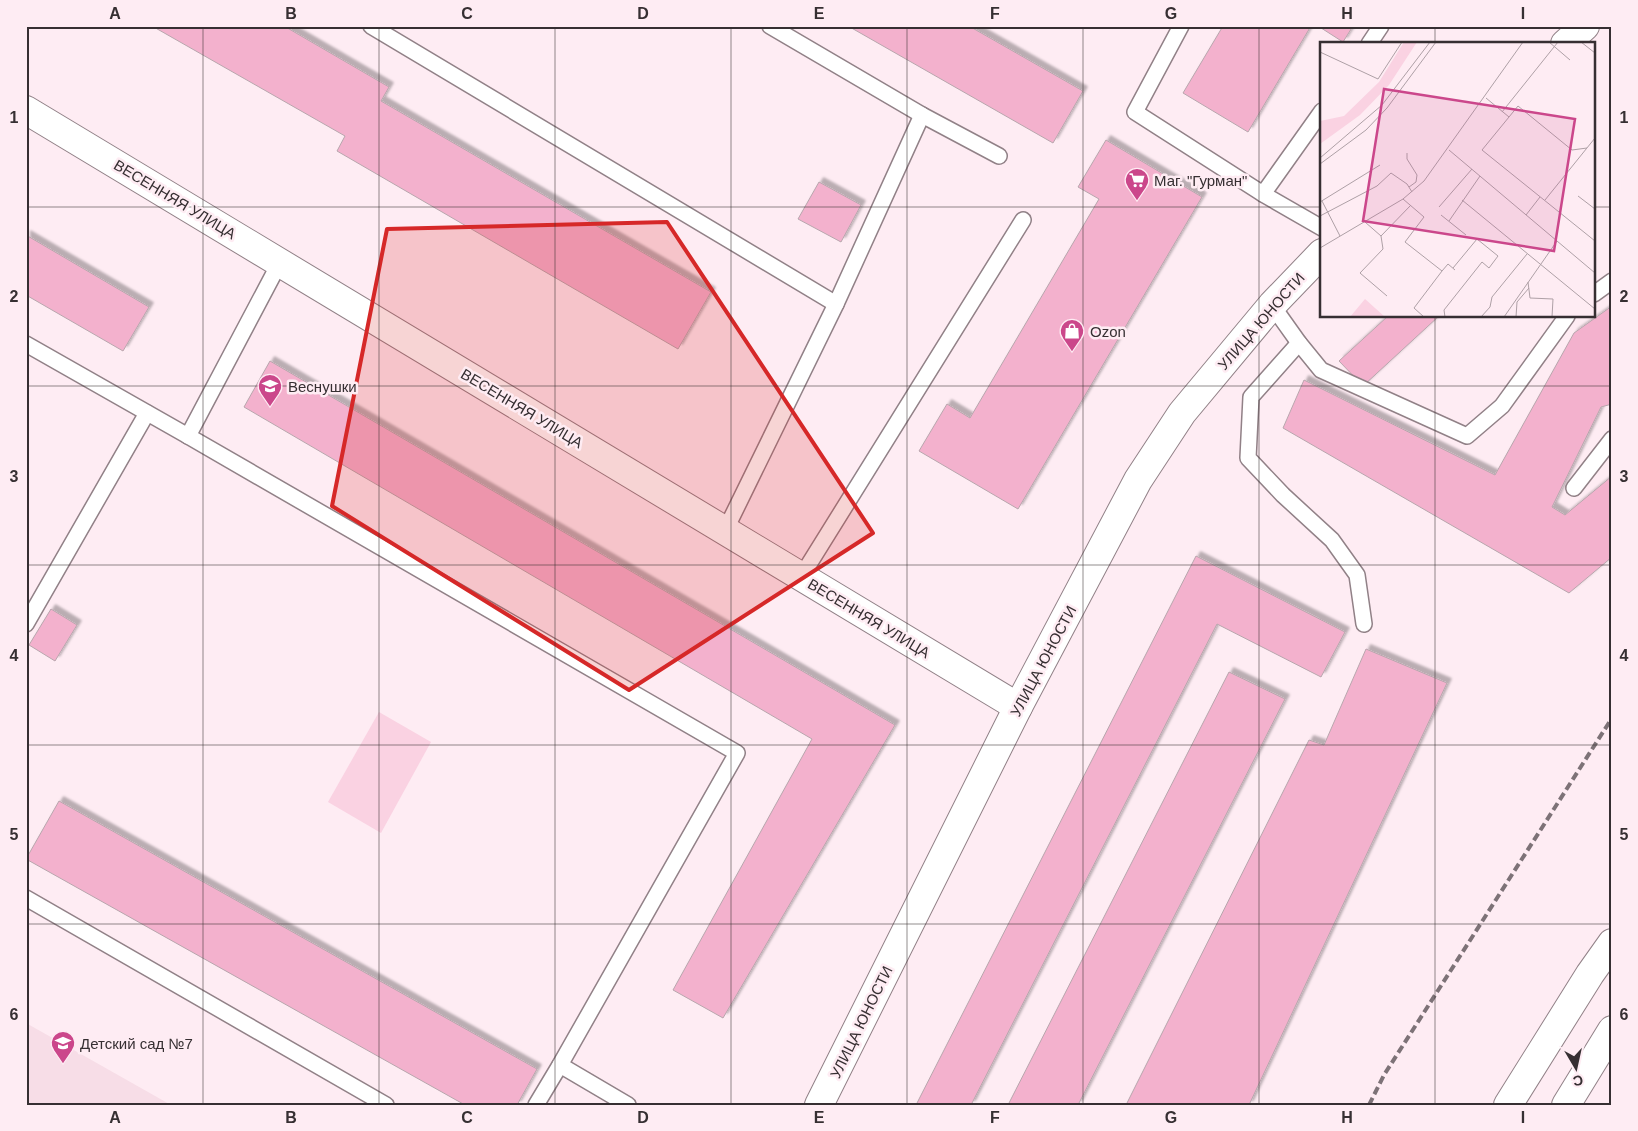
<svg xmlns="http://www.w3.org/2000/svg" width="1638" height="1131" font-family="Helvetica,sans-serif">
<style>
.built{fill:#f7dde7}
.green{fill:#fad2e2}
.building{fill:#f3b1cd;stroke:#b8a6ad;filter:url(#shadow)}
.lines{fill:none;stroke-linecap:round;stroke-linejoin:round}
.service-casing{stroke:#918187;stroke-width:18}
.tertiary-casing{stroke:#918187;stroke-width:30}
.secondary-casing{stroke:#918187;stroke-width:30}
.service{stroke:#fff;stroke-width:15}
.tertiary{stroke:#fff;stroke-width:28}
.secondary{stroke:#fff;stroke-width:28}
.rail{stroke:#7d7277;stroke-width:4;stroke-dasharray:8 4;stroke-linecap:butt}
.marked{fill:#d62828;fill-opacity:0.2;stroke:#d62828;stroke-width:4;stroke-linejoin:round}
.grid{fill:none;stroke:#362f32;stroke-width:1;stroke-opacity:0.55}
.labels{text-anchor:middle;dominant-baseline:central;stroke-width:5;stroke-linejoin:round;paint-order:stroke}
.poi-label{font-size:15px;fill:#362f32;stroke:#feecf3;text-anchor:start}
.street-label{font-size:15px;fill:#362f32;stroke:#feecf3}
.inset-road{fill:none;stroke:#aea0a6;stroke-width:1}
.view{fill:#cb478b;fill-opacity:0.15;stroke:#cb478b;stroke-width:2.5}
.inset-edge{fill:none;stroke:#362f32;stroke-width:2.5}
.neatline{fill:none;stroke:#362f32;stroke-width:2}
.grid-label{font-size:16px;text-anchor:middle;font-weight:bold;fill:#362f32}
</style>
<defs>
<filter id="shadow"><feDropShadow dx="4.5" dy="-4.5" stdDeviation="1" flood-color="#0004"/></filter>
</defs>
<rect width="100%" height="100%" fill="#feecf3"/>
<polygon class="built" points="26,1023 171,1105 26,1105"/>
<polygon class="green" points="379,712 431,742 381,833 328,802"/>
<g class="building">
<polygon points="152,26 284,26 389,87 381,101 711,292 678,349 337,151 345,136"/>
<polygon points="848,26 969,26 1083,91 1053,143"/>
<polygon points="1223,26 1311,26 1248,132 1183,93"/>
<polygon points="1318,26 1353,26 1343,42"/>
<polygon points="1106,140 1202,197 1018,509 919,451 947,404 970,418 1099,199 1078,187"/>
<polygon points="819,182 861,205 841,242 798,219"/>
<polygon points="26,235 149,307 123,351 26,295"/>
<polygon points="1612,306 1612,404 1601,407 1552,507 1565,515 1612,476 1612,557 1569,593 1283,428 1304,380 1495,475 1574,333"/>
<polygon points="1388,316 1439,316 1363,386 1339,361"/>
<polygon points="270,361 895,725 723,1018 673,990 812,739 244,407"/>
<polygon points="1196,556 1345,632 1321,677 1217,624 971,1105 916,1105"/>
<polygon points="51,609 77,625 55,661 29,645"/>
<polygon points="1366,649 1447,683 1249,1105 1126,1105 1309,740 1324,745"/>
<polygon points="1229,672 1285,699 1078,1105 1008,1105"/>
<polygon points="59,801 537,1069 517,1105 465,1105 26,859"/>
</g>
<g class="lines">
<g class="service-casing">
<g id="service">
<polyline points="371,26 836,304"/>
<polyline points="770,26 922,115 999,156"/>
<polyline points="1181,26 1135,112 1263,194 1322,228"/>
<polyline points="1369,44 1381,26"/>
<polyline points="1263,194 1322,111"/>
<polyline points="1594,294 1612,281"/>
<polyline points="1272,305 1299,343 1321,370 1467,436 1502,406 1567,316"/>
<polyline points="1299,343 1251,397 1248,458 1283,495 1332,540 1357,575 1364,624"/>
<polyline points="26,344 188,436 737,753 560,1065 536,1105"/>
<polyline points="188,436 280,262"/>
<polyline points="1574,488 1612,439"/>
<polyline points="725,531 836,304 922,115"/>
<polyline points="801,577 1023,220"/>
<polyline points="26,624 147,413"/>
<polyline points="26,898 386,1105"/>
<polyline points="560,1065 628,1105"/>
</g>
</g>
<g class="tertiary-casing">
<g id="tertiary">
<polyline points="1565,44 1585,26"/>
<polyline points="26,110 1018,707"/>
<polyline points="819,1105 1018,707 1138,480 1182,413 1272,305 1322,253"/>
</g>
</g>
<g class="secondary-casing">
<g id="secondary">
<polyline points="1508,1105 1590,974 1612,943"/>
<polyline points="1566,1105 1612,1030"/>
</g>
</g>
<use href="#service" class="service"/>
<use href="#tertiary" class="tertiary"/>
<use href="#secondary" class="secondary"/>
<polyline class="rail" points="1369,1105 1384,1075 1612,718"/>
</g>
<path class="marked" d="M 667,222 L 873,533 L 629,690 L 332,506 L 387,229 Z"/>
<path class="grid" d="M 203,26 L 203,1105M 379,26 L 379,1105M 555,26 L 555,1105M 731,26 L 731,1105M 907,26 L 907,1105M 1083,26 L 1083,1105M 1259,26 L 1259,1105M 1435,26 L 1435,44M 26,207 L 1322,207M 1594,207 L 1612,207M 1435,316 L 1435,1105M 26,386 L 1612,386M 26,565 L 1612,565M 26,745 L 1612,745M 26,924 L 1612,924"/>
<defs>
<g id="supermarket-pin" transform="scale(1.25)"><path d="M0 17L-7.5 6A9.5 9.5 0 1 1 7.5 6Z" fill="#cb478b" stroke="#feecf3"/><path d="M-6-5.5h2.5l.6 2H6L4.5 2H-2.5L-4.4-4H-6ZM-1.5 3.2a1.3 1.3 0 1 0 .1 0ZM3 3.2a1.3 1.3 0 1 0 .1 0Z" fill="#fff"/></g>
<g id="shop-pin" transform="scale(1.25)"><path d="M0 17L-7.5 6A9.5 9.5 0 1 1 7.5 6Z" fill="#cb478b" stroke="#feecf3"/><path d="M-5-2.5h2.3a2.7 3.5 0 0 1 5.4 0H5L5.5 6h-11ZM-1.5-2.5h3a1.5 2.3 0 0 0-3 0Z" fill="#fff"/></g>
<g id="school-pin" transform="scale(1.25)"><path d="M0 17L-7.5 6A9.5 9.5 0 1 1 7.5 6Z" fill="#cb478b" stroke="#feecf3"/><path d="M0-5L7-2L0 1L-7-2ZM-4 1L0 2.5L4 1V4Q0 6-4 4Z" fill="#fff"/></g>
</defs>
<g fill-rule="evenodd">
<use href="#supermarket-pin" x="1137" y="180"/>
<use href="#shop-pin" x="1072" y="331"/>
<use href="#school-pin" x="270" y="386"/>
<use href="#school-pin" x="63" y="1043"/>
</g>
<g class="labels">
<g class="poi-label">
<text x="1154" y="180">Маг. "Гурман"</text>
<text x="1090" y="331">Ozon</text>
<text x="288" y="386">Веснушки</text>
<text x="80" y="1043">Детский сад №7</text>
</g>
<g class="street-label">
<text transform="translate(175 199) rotate(31)">ВЕСЕННЯЯ УЛИЦА</text>
<text transform="translate(1261 321) rotate(-49)">УЛИЦА ЮНОСТИ</text>
<text transform="translate(522 408) rotate(31)">ВЕСЕННЯЯ УЛИЦА</text>
<text transform="translate(869 618) rotate(31)">ВЕСЕННЯЯ УЛИЦА</text>
<text transform="translate(1043 661) rotate(-62)">УЛИЦА ЮНОСТИ</text>
<text transform="translate(861 1022) rotate(-64)">УЛИЦА ЮНОСТИ</text>
</g>
</g>
<g transform="translate(1320 42)">
<rect width="275" height="275" fill="#feecf3"/>
<path d="M 84,0 L 97,0 L 69,43 L 40,73 L 0,102 L 0,79 L 24,74 L 59,40 ZM 45,257 L 65,275 L 30,275 Z" fill="#fad2e2"/>
<path class="inset-road" d="M 229,0 L 250,18M 261,0 L 275,11M 0,10 L 58,37 L 82,0M 166,56 L 189,75M 182,70 L 238,0M 267,106 L 252,108 L 198,64 L 162,108 L 275,199M 129,108 L 275,231M 87,111 L 87,117 L 97,133 L 96,140 L 89,145M 0,116 L 62,63 L 110,0M 0,122 L 46,88 L 67,66 L 116,0M 258,154 L 275,167M 83,157 L 104,175 L 85,200 L 122,229 L 94,266 L 104,275M 142,158 L 275,267M 225,158 L 275,96M 2,159 L 20,194M 0,160 L 60,123M 119,165 L 152,127M 121,173 L 146,193M 206,173 L 220,155M 0,174 L 57,144 L 71,131 L 87,142 L 92,150M 129,179 L 160,134M 45,180 L 61,194 L 63,207 L 40,231 L 67,254M 61,194 L 91,163M 0,206 L 83,157 L 104,139 L 203,0M 122,229 L 128,222 L 135,228M 208,240 L 210,256 L 233,257 L 232,275M 125,275 L 124,268 L 162,220 L 169,226 L 178,214 L 157,197 L 133,226M 161,275 L 170,265 L 172,255 L 207,212M 184,275 L 237,199M 196,275 L 197,260 L 209,246"/>
<path class="view" d="M 64,47 L 255,77 L 234,209 L 43,179 Z"/>
<rect width="275" height="275" class="inset-edge"/>
</g>
<rect width="1638" height="1131" fill="none" stroke="#feecf3" stroke-width="55"/>
<g transform="translate(1576 1068) rotate(171)" stroke="#feecf3" stroke-width="4" paint-order="stroke">
<path d="M0-4L9 19L0 12L-9 19Z" fill="#362f32"/>
<text y="-8" font-size="14" font-weight="bold" text-anchor="middle" fill="#362f32">С</text>
</g>
<rect x="28" y="28" width="1582" height="1076" class="neatline"/>
<g class="grid-label">
<text x="115" y="19">A</text>
<text x="291" y="19">B</text>
<text x="467" y="19">C</text>
<text x="643" y="19">D</text>
<text x="819" y="19">E</text>
<text x="995" y="19">F</text>
<text x="1171" y="19">G</text>
<text x="1347" y="19">H</text>
<text x="1523" y="19">I</text>
<text x="14" y="123">1</text>
<text x="1624" y="123">1</text>
<text x="14" y="302">2</text>
<text x="1624" y="302">2</text>
<text x="14" y="482">3</text>
<text x="1624" y="482">3</text>
<text x="14" y="661">4</text>
<text x="1624" y="661">4</text>
<text x="14" y="840">5</text>
<text x="1624" y="840">5</text>
<text x="14" y="1020">6</text>
<text x="1624" y="1020">6</text>
<text x="115" y="1123">A</text>
<text x="291" y="1123">B</text>
<text x="467" y="1123">C</text>
<text x="643" y="1123">D</text>
<text x="819" y="1123">E</text>
<text x="995" y="1123">F</text>
<text x="1171" y="1123">G</text>
<text x="1347" y="1123">H</text>
<text x="1523" y="1123">I</text>
</g>
</svg>
